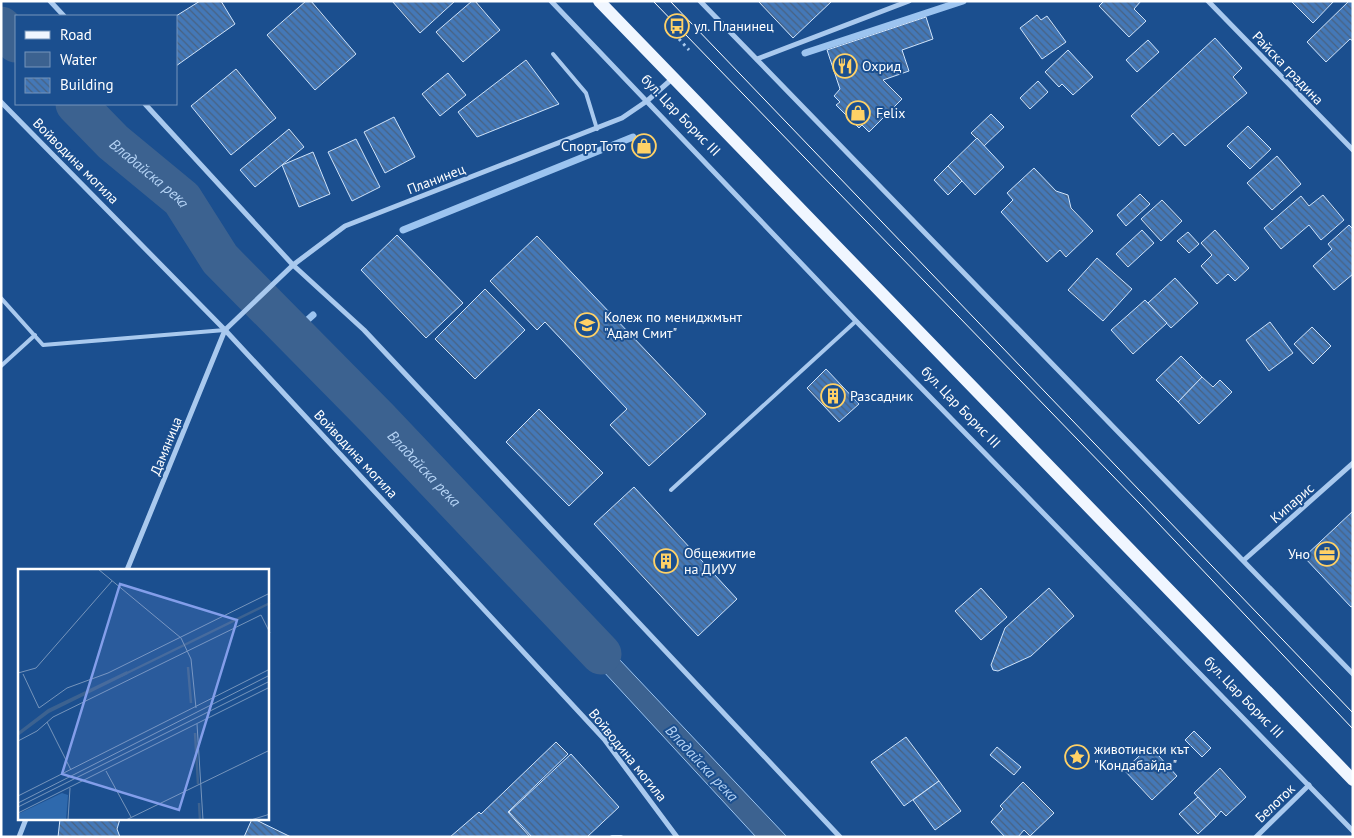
<svg xmlns="http://www.w3.org/2000/svg" width="1354" height="838" font-family="'PT Sans',sans-serif">
<style>
.water{fill:#3c6290;stroke:#9cc4f0}
.lines{fill:none;stroke-linecap:round;stroke-linejoin:round}
.stream{stroke:#9cc4f0;stroke-width:7}
.river{stroke:#3c6290;stroke-width:41}
.building{fill:url(#building-back-hatch);stroke:#cfe3fa}
.path{stroke:#a9c9ee;stroke-width:3;stroke-dasharray:2.5 4;stroke-linecap:butt}
.service{stroke:#a9c9ee;stroke-width:4}
.minor{stroke:#a9c9ee;stroke-width:5}
.primary{stroke:#f0f6ff;stroke-width:12}
.tram{stroke:#fff;stroke-width:1}
.labels{text-anchor:middle;dominant-baseline:central;stroke-width:4;stroke-linejoin:round;paint-order:stroke}
.poi-label{font-size:14px;fill:#fff;stroke:#1b4f8f;text-anchor:start}
.street-label{font-size:14px;fill:#fff;stroke:#1b4f8f}
.water-label{font-size:15px;font-style:italic;fill:#b5d3f5;stroke:#1b4f8f}
.inset-river{fill:none;stroke:#3c6290;stroke-width:2.5}
.inset-road{fill:none;stroke:#7695bc;stroke-width:1}
.view{fill:#839eea;fill-opacity:0.15;stroke:#839eea;stroke-width:2.5}
.inset-edge{fill:none;stroke:#fff;stroke-width:2.5}
</style>
<defs>
<pattern id="building-back-hatch" width="6" height="6" patternUnits="userSpaceOnUse" patternTransform="scale(1.25)"><rect width="6" height="6" fill="#4478b7"/><path d="M-1 5l2 2M0 0l6 6M5-1l2 2" fill="none" stroke="#486282"/></pattern>
</defs>
<rect width="100%" height="100%" fill="#1b4f8f"/>
<polygon class="water" points="569,606 787,837 756,837 555,619"/>
<g class="lines">
<g class="stream">
<polyline points="805,53 963,1"/>
<polyline points="403,230 633,137"/>
<polyline points="293,333 313,315"/>
</g>
<g class="river">
<polyline points="1,27 16,42"/>
<path id="s1" d="M 76,104 L 113,142 L 182,199 L 220,259 L 378,419 L 601,654"/>
</g>
</g>
<g class="building">
<polygon points="200,1 221,1 235,24 176,66 176,16"/>
<polygon points="306,1 311,1 356,54 315,90 267,35"/>
<polygon points="392,1 455,1 420,33"/>
<polygon points="472,1 475,1 500,30 463,62 436,32"/>
<polygon points="758,1 832,1 793,38"/>
<polygon points="1104,1 1141,1 1134,9 1146,21 1129,37 1099,6"/>
<polygon points="1291,1 1334,1 1313,23"/>
<polygon points="1349,1 1353,2 1353,41 1350,39 1326,62 1307,42"/>
<polygon points="1037,15 1041,20 1047,16 1066,42 1042,59 1020,28"/>
<polygon points="926,17 933,39 902,50 909,71 883,80 902,99 869,132 862,125 859,128 836,105 840,102 834,96 840,89 827,50"/>
<polygon points="1215,38 1242,68 1233,77 1247,93 1185,146 1173,133 1159,146 1131,116"/>
<polygon points="1148,40 1159,52 1137,72 1126,60"/>
<polygon points="1068,50 1093,77 1073,95 1062,84 1059,87 1045,72"/>
<polygon points="526,60 559,104 477,137 458,112"/>
<polygon points="236,69 276,118 231,155 191,106"/>
<polygon points="448,73 466,95 440,116 422,94"/>
<polygon points="1038,81 1048,92 1030,109 1020,98"/>
<polygon points="991,114 1004,127 984,146 971,133"/>
<polygon points="394,117 415,157 385,173 364,132"/>
<polygon points="1248,126 1271,149 1250,169 1227,146"/>
<polygon points="289,129 304,147 255,187 240,170"/>
<polygon points="977,138 1004,167 975,195 948,166"/>
<polygon points="356,139 380,187 352,201 328,152"/>
<polygon points="313,152 330,194 299,207 282,165"/>
<polygon points="1277,156 1301,184 1272,210 1247,183"/>
<polygon points="948,166 962,181 948,195 934,180"/>
<polygon points="1034,168 1056,191 1068,195 1071,208 1093,231 1066,257 1060,250 1047,262 1001,212 1013,200 1007,193"/>
<polygon points="1140,194 1150,204 1126,226 1117,215"/>
<polygon points="1323,195 1344,220 1321,240 1309,225 1281,249 1264,228 1301,196 1309,206"/>
<polygon points="1162,200 1182,221 1161,241 1141,219"/>
<polygon points="1349,225 1353,229 1353,274 1334,290 1313,266 1332,249 1328,244"/>
<polygon points="1142,230 1154,243 1128,267 1116,254"/>
<polygon points="1215,230 1249,268 1235,281 1228,274 1217,284 1201,266 1212,255 1201,243"/>
<polygon points="1188,232 1199,244 1189,253 1177,241"/>
<polygon points="397,235 463,303 426,338 361,270"/>
<polygon points="537,236 706,414 649,466 610,425 627,409 545,322 537,330 490,281"/>
<polygon points="1097,258 1132,289 1103,321 1068,290"/>
<polygon points="1175,278 1198,303 1171,328 1148,303"/>
<polygon points="485,289 525,330 475,379 435,339"/>
<polygon points="1145,300 1167,323 1133,354 1111,330"/>
<polygon points="1270,322 1293,353 1269,371 1246,340"/>
<polygon points="1312,327 1331,346 1313,364 1294,344"/>
<polygon points="1181,356 1202,377 1178,402 1156,380"/>
<polygon points="826,369 859,404 839,422 807,388"/>
<polygon points="1202,377 1213,387 1220,380 1232,392 1199,424 1178,402"/>
<polygon points="539,409 603,473 569,506 506,442"/>
<polygon points="634,487 737,599 698,636 594,524"/>
<polygon points="1353,511 1353,606 1351,607 1304,557"/>
<polygon points="981,588 1007,617 981,640 955,611"/>
<polygon points="1049,588 1074,616 1031,656 998,671 993,670 991,665 1005,628"/>
<polygon points="1194,731 1211,748 1202,757 1185,740"/>
<polygon points="906,737 939,781 904,806 871,762"/>
<polygon points="556,742 568,754 508,812 530,837 450,837 479,812 481,814"/>
<polygon points="1150,746 1177,776 1152,800 1124,770"/>
<polygon points="997,747 1021,767 1014,775 990,755"/>
<polygon points="571,754 619,807 587,837 532,837 509,812"/>
<polygon points="1220,768 1246,797 1226,816 1221,811 1216,817 1194,793"/>
<polygon points="939,781 961,811 935,830 913,800"/>
<polygon points="1023,782 1054,813 1030,836 1024,830 1018,837 1005,837 991,822 1003,809 1000,806"/>
<polygon points="1198,797 1216,817 1198,834 1179,814"/>
<polygon points="60,819 120,819 117,829 120,837 58,837"/>
<polygon points="252,819 254,819 291,837 244,837"/>
</g>
<g class="lines">
<polyline class="path" points="679,39 689,50"/>
<g class="service">
<polyline points="553,54 586,93 597,129"/>
<polyline points="1,298 43,345 225,330"/>
<polyline points="1,366 35,335"/>
<polyline points="671,490 856,321"/>
<polyline points="612,837 621,837"/>
</g>
<g class="minor">
<polyline points="50,1 64,16"/>
<polyline points="551,1 856,321 1353,831"/>
<polyline points="700,1 1353,674"/>
<polyline points="1208,1 1353,150"/>
<polyline points="757,59 909,1"/>
<polyline points="1,102 225,330 604,739 677,837"/>
<polyline points="145,104 293,265 364,330 840,837"/>
<polyline points="1244,560 1353,463"/>
<polyline points="127,570 225,330 293,265 345,226 622,118 647,101 672,79"/>
<polyline points="19,837 26,819"/>
<polyline points="1256,837 1309,785"/>
</g>
<polyline class="primary" points="599,1 1353,780"/>
<g class="tram">
<polyline points="653,1 1140,504 1353,729"/>
<polyline points="670,1 1353,713"/>
</g>
</g>
<defs>
<g id="bus-ring" transform="scale(1.25)"><circle r="9.5" fill="#1b4f8f" stroke="#ffd166" stroke-width="1.5"/><path d="M-5-6H5V4H4V6H2V4H-2V6H-4V4H-5ZM-3.5-4V0h7V-4ZM-3.5 1.2v1.5H-2V1.2ZM2 1.2v1.5H3.5V1.2Z" fill="#ffd166"/></g>
<g id="restaurant-ring" transform="scale(1.25)"><circle r="9.5" fill="#1b4f8f" stroke="#ffd166" stroke-width="1.5"/><path d="M-5-6h1v4h1v-4h1v4h1v-4h1v5L-1.5 .5V6h-2V.5L-5-1ZM5-6V6H3V1.5H1.5Q1.5-4 5-6Z" fill="#ffd166"/></g>
<g id="shop-ring" transform="scale(1.25)"><circle r="9.5" fill="#1b4f8f" stroke="#ffd166" stroke-width="1.5"/><path d="M-5-2.5h2.3a2.7 3.5 0 0 1 5.4 0H5L5.5 6h-11ZM-1.5-2.5h3a1.5 2.3 0 0 0-3 0Z" fill="#ffd166"/></g>
<g id="school-ring" transform="scale(1.25)"><circle r="9.5" fill="#1b4f8f" stroke="#ffd166" stroke-width="1.5"/><path d="M0-5L7-2L0 1L-7-2ZM-4 1L0 2.5L4 1V4Q0 6-4 4Z" fill="#ffd166"/></g>
<g id="building-ring" transform="scale(1.25)"><circle r="9.5" fill="#1b4f8f" stroke="#ffd166" stroke-width="1.5"/><path d="M-4-6H4V6H1V3H-1V6H-4ZM-2.5-4.3h1.7v1.8h-1.7ZM.8-4.3h1.7v1.8H.8ZM-2.5-1h1.7V.8h-1.7ZM.8-1h1.7V.8H.8Z" fill="#ffd166"/></g>
<g id="office-ring" transform="scale(1.25)"><circle r="9.5" fill="#1b4f8f" stroke="#ffd166" stroke-width="1.5"/><path d="M-6-3h4V-5.5h4V-3h4V5H-6ZM-1-4.5V-3h2v-1.5ZM-6 0V1H6V0Z" fill="#ffd166"/></g>
<g id="sight-ring" transform="scale(1.25)"><circle r="9.5" fill="#1b4f8f" stroke="#ffd166" stroke-width="1.5"/><path d="M0-6L1.8-2.2L6-1.7L2.9 1.2L3.7 5.4L0 3.3L-3.7 5.4L-2.9 1.2L-6-1.7L-1.8-2.2Z" fill="#ffd166"/></g>
</defs>
<g fill-rule="evenodd">
<use href="#bus-ring" x="677" y="26"/>
<use href="#restaurant-ring" x="845" y="66"/>
<use href="#shop-ring" x="858" y="113"/>
<use href="#shop-ring" x="644" y="146"/>
<use href="#school-ring" x="587" y="325"/>
<use href="#building-ring" x="833" y="396"/>
<use href="#office-ring" x="1327" y="554"/>
<use href="#building-ring" x="666" y="561"/>
<use href="#sight-ring" x="1077" y="757"/>
</g>
<g class="labels">
<g class="poi-label">
<text x="694" y="26">ул. Планинец</text>
<text x="862" y="66">Охрид</text>
<text x="876" y="113">Felix</text>
<text x="626" y="146" text-anchor="end">Спорт Тото</text>
<text x="604" y="317">Колеж по мениджмънт<tspan x="604" dy="16">"Адам Смит"</tspan></text>
<text x="850" y="396">Разсадник</text>
<text x="684" y="553">Общежитие<tspan x="684" dy="16">на ДИУУ</tspan></text>
<text x="1310" y="554" text-anchor="end">Уно</text>
<text x="1094" y="749">животински кът<tspan x="1094" dy="16">"Кондабайда"</tspan></text>
</g>
<g class="street-label">
<text transform="translate(1288 68) rotate(46)">Райска градина</text>
<text transform="translate(681 115) rotate(46)">бул. Цар Борис III</text>
<text transform="translate(76 161) rotate(45)">Войводина могила</text>
<text transform="translate(436 179) rotate(-21)">Планинец</text>
<text transform="translate(961 407) rotate(46)">бул. Цар Борис III</text>
<text transform="translate(166 446) rotate(-68)">Дамяница</text>
<text transform="translate(356 454) rotate(47)">Войводина могила</text>
<text transform="translate(1292 503) rotate(-41)">Кипарис</text>
<text transform="translate(1244 697) rotate(46)">бул. Цар Борис III</text>
<text transform="translate(628 755) rotate(51)">Войводина могила</text>
<text transform="translate(1275 803) rotate(-44)">Белоток</text>
</g>
<g class="water-label">
<text stroke="none"><textPath href="#s1" startOffset="101">Владайска река</textPath></text>
<text stroke="none"><textPath href="#s1" startOffset="506">Владайска река</textPath></text>
<text transform="translate(702 763) rotate(47)">Владайска река</text>
</g>
</g>
<g transform="translate(18 569)">
<rect width="251" height="251" fill="#1b4f8f"/>
<path d="M 44,224 L 50,226 L 48,251 L 0,251 L 0,245 Z" fill="#2e69ad"/>
<path d="M 109,102 L 110,105 L 31,144 L 0,167 L 0,163 L 30,140 Z" fill="#3c6290"/>
<path class="inset-river" d="M 170,98 L 173,134M 103,107 L 252,34M 177,164 L 180,215M 181,234 L 182,251"/>
<path class="inset-road" d="M 80,0 L 163,69 L 173,90 L 178,139M 0,104 L 18,99 L 94,12M 5,105 L 21,139 L 49,119 L 90,104 L 252,24M 29,153 L 53,201M 179,155 L 185,251M 0,172 L 19,162 L 35,148 L 243,46 L 252,64M 88,202 L 113,248M 0,227 L 252,100M 0,234 L 252,106M 0,238 L 252,112M 0,244 L 252,118M 50,251 L 52,219M 108,251 L 252,181M 233,251 L 252,245"/>
<path class="view" d="M 102,15 L 219,51 L 161,241 L 44,205 Z"/>
<rect width="251" height="251" class="inset-edge"/>
</g>
<rect width="1354" height="838" fill="none" stroke="#ffffff" stroke-width="5"/>
<rect x="15" y="15" width="162" height="90" fill="#1b4f8f" stroke="#7695bc"/>
<rect x="25" y="31" width="25" height="8" fill="#f0f6ff" stroke="#7695bc"/>
<text x="60" y="40" font-size="15" fill="#ffffff">Road</text>
<rect x="25" y="52" width="25" height="15" fill="#3c6290" stroke="#7695bc"/>
<text x="60" y="65" font-size="15" fill="#ffffff">Water</text>
<rect x="25" y="78" width="25" height="15" fill="url(#building-back-hatch)" stroke="#7695bc"/>
<text x="60" y="90" font-size="15" fill="#ffffff">Building</text>
</svg>
